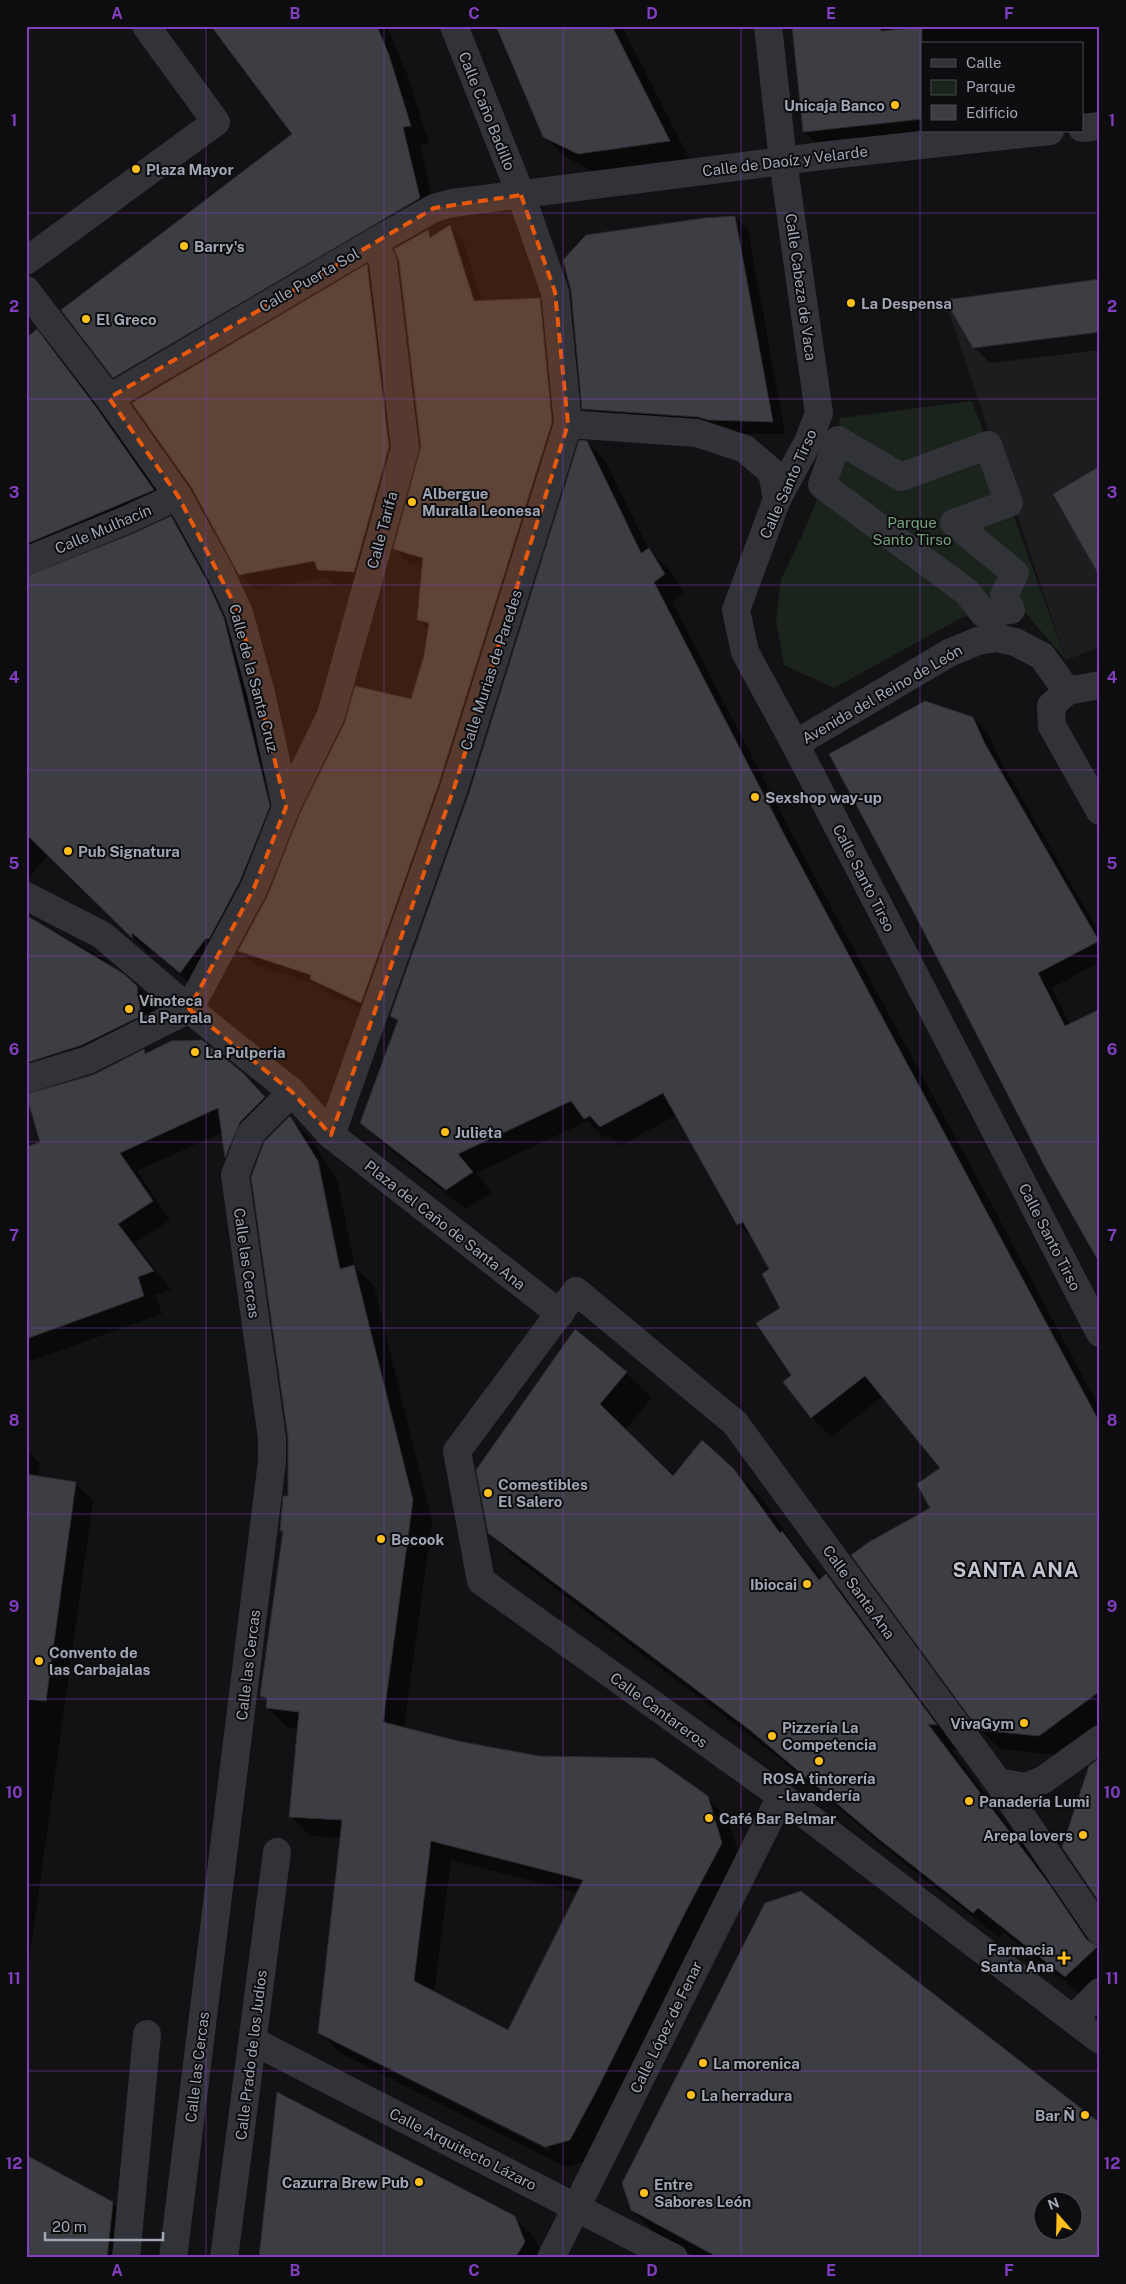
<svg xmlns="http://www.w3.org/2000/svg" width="1126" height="2284" font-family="'Public Sans',sans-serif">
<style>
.built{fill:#1d1d20}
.green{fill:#1b231d}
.shadow{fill:#0007;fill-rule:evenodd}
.building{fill:#3d3e43;stroke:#2b2b2f;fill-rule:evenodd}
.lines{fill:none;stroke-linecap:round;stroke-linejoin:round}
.street{stroke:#323339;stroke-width:28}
.marked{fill:#e8590c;fill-opacity:0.2;stroke:#e8590c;stroke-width:4;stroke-dasharray:10 6;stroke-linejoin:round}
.grid{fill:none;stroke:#813ebe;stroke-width:1;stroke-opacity:0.55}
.poi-dot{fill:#ffc01e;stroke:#0d0c0e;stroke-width:2}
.labels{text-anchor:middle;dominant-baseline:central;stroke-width:4;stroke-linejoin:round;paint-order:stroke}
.poi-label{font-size:15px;font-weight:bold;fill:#a1a6b5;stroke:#0d0c0e;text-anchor:start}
.street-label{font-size:15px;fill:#a1a6b5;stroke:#0d0c0e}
.park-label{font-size:15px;fill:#76a27b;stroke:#0d0c0e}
.district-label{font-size:20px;font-weight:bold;letter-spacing:1px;fill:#c3c6d1;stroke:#0d0c0e}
.neatline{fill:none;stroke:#813ebe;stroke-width:2}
.grid-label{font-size:16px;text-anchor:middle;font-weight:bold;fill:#813ebe}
</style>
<rect width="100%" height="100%" fill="#121113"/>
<polygon class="built" points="1100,279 1100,647 1066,660 945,301"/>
<polygon class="green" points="972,401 1066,660 1022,609 963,617 834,688 784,665 776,620 781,579 801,538 836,453 840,418"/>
<g class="shadow">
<polygon points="213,26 387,26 407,74 429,143 420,145 437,216 132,395 114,377 293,134"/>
<polygon points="497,26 622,26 691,162 601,175 567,158 544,136"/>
<polygon points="794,26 897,26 897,31 937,26 1100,26 1100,119 1082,121 1082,44 922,44 922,131 824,151 805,132"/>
<polygon points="735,217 748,230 785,434 723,433 597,422 583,409"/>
<polygon points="450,227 463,240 482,302 539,299 553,312 565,436 375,1015 325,992 318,985 253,964 240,950 412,701 425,656 429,630 418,619 423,567 408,562 395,549 422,447 400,260 427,231 434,237"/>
<polygon points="367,266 382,281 404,463 370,587 335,586 327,577 256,590 240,574"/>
<polygon points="1100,280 1100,350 990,363 974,347"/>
<polygon points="36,330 54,348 114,427 171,508 32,569 28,577 171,518 189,536 225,600 287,824 198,990 149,948 149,953 49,855 26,880 26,338"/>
<polygon points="587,442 606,462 649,550 669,569 683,593 672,602 804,857 994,1209 1100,1409 1100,1725 1059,1755 1000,1749 980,1729 932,1508 941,1468 883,1396 831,1437 812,1417 785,1382 793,1376 781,1308 771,1269 755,1240 738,1224 677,1115 620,1146 609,1135 604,1138 588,1121 476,1173 492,1192 466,1209 381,1142 362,1122 399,1023 391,1016 470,793"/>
<polygon points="973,718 988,733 999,758 1100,934 1100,962 1052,988 1070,1025 1100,1010 1100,1266 1046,1166"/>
<polygon points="26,915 101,957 137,987 155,1005 158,1034 26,1086"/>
<polygon points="144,1051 148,1054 242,1074 282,1116 257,1140 243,1174 226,1157 223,1132 137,1171 170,1220 135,1243 171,1290 155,1295 162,1314 31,1361 26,1356 26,1149 41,1143 26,1095 93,1076"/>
<path d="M 290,1118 L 310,1138 L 338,1182 L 355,1268 L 374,1286 L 432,1521 L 404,1728 L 707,1797 L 727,1818 L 742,1863 L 590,2160 L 566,2167 L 340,2053 L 320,2032 L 342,1838 L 311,1836 L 290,1816 L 299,1729 L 287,1727 L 267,1707 L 268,1702 L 262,1696 L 284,1534 L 282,1531 L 289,1497 ZM 451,1860 L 578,1893 L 508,2032 L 434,1993 ZM 339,2042 L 551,2149 L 550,2151 L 339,2045 Z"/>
<polygon points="626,1373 652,1398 625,1430 673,1477 734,1470 760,1496 798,1550 822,1578 826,1576 852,1601 961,1750 951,1749 1074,1911 1100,1948 1100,1994 1091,2002 1004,1933 999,1937 907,1866 778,1757 515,1558 489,1532"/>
<polygon points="26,1449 40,1463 38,1477 75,1483 93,1501 26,1984"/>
<path d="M 1059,2091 L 1100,2258 L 699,2258 L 658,2236 L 632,2210 ZM 1044,2202 L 1074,2202 L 1074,2232 L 1044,2232 Z"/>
<polygon points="26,2154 32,2159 112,2203 134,2225 130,2258 26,2258"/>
<polygon points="514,2217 535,2238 543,2258 260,2258"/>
</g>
<g class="building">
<polygon points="211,26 377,26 389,55 411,126 403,127 420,198 113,378 61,310 292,134"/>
<polygon points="496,26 612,26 670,141 578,154 543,137"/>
<polygon points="792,26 880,26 881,31 922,27 922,119 803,132"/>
<polygon points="735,216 773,422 709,420 698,417 582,409 571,290 563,260 586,235 704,218"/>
<polygon points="450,225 474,301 540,298 552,422 439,783 361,1003 310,979 311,975 238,951 268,895 300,813 345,722 355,686 411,699 424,656 429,623 417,620 423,558 393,549 421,447 399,260 394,249 428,230 430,238"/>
<polygon points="367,264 389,447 354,572 318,570 314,561 239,575 192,488 132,403"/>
<polygon points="1100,279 1100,332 973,348 945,300"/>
<polygon points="37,329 96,407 154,490 26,544 26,338"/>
<polygon points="579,440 587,441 641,553 649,548 665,574 654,582 785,836 1100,1423 1100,1691 1039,1736 979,1730 851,1555 869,1542 930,1508 917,1484 940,1468 865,1376 811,1418 783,1382 791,1375 756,1323 780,1308 762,1274 769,1269 743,1222 737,1225 663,1093 600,1127 590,1116 584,1119 571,1101 458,1154 473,1172 446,1190 360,1123 398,1020 390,1016 469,793"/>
<polygon points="1100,466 1100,577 1053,494"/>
<polygon points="171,516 207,581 224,618 270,806 240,881 209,939 206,938 180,973 132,933 132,938 26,834 26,576 132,534"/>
<polygon points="925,701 973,717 984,742 1099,941 1038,973 1065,1026 1100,1009 1100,1264 1045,1167 913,911 829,754"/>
<polygon points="26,915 124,974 137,986 141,1016 82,1045 26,1063"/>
<polygon points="202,1040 243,1073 265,1097 240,1122 225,1158 218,1108 120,1153 153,1201 118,1224 154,1271 138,1277 144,1296 26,1339 26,1147 40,1142 26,1094 93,1075 144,1049 145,1054 171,1041"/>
<path d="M 290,1116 L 318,1161 L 340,1269 L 354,1265 L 413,1500 L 383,1722 L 458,1741 L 539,1756 L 654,1758 L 708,1796 L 722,1843 L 687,1909 L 598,2088 L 570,2140 L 545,2147 L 318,2033 L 342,1820 L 289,1817 L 299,1712 L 266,1708 L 267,1698 L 260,1696 L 283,1531 L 280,1531 L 283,1496 L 288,1496 L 288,1438 L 251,1177 L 264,1142 ZM 431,1841 L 583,1880 L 508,2030 L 414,1981 Z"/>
<polygon points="575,1329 627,1372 600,1404 673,1476 702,1440 734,1469 780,1533 782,1531 819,1580 826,1574 937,1725 928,1724 1049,1884 1087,1940 1098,1946 1065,1977 978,1908 973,1913 880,1840 751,1731 488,1533 476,1470"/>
<polygon points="26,1474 76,1482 46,1701 26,1699"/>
<polygon points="1100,1758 1100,1903 1062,1847 1089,1766"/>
<path d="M 801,1891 L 1100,2123 L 1100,2258 L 719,2258 L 631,2210 L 622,2183 L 765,1903 ZM 1044,2202 L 1074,2202 L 1074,2232 L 1044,2232 Z"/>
<polygon points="277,2092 515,2216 525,2242 515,2258 259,2258"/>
<polygon points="26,2155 113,2202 107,2258 26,2258"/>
</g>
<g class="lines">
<g class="street">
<polyline points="768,26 783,161 819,413 808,442 777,499 736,610 745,652 795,744 1100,1333"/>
<polyline points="1082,128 1100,126"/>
<polyline points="26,261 216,122 146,26"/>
<polyline points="26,290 109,398 178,496 221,574 239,613 261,693 286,807 254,888 189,1009"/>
<polyline points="109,398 374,242 434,208 452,203 830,155 1050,131"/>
<polyline points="568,424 697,433 745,449 772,472 777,499"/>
<polygon points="838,440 901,477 988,445 1009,503 954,523 1015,573 1004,595 1011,610 984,614 967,592 822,485"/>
<polyline points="26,561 126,520 178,496"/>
<polyline points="1067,691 1051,706 1052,726 1100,811"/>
<polyline points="795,744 949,653 978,641 997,638 1015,642 1042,656 1067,691 1100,685"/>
<polyline points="286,807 331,715 405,448 383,262 374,242"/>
<polyline points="26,896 102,935 189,1009 292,1092 331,1135 560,1314"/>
<polyline points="26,1079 88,1060 189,1009"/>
<polyline points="331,1135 454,788 568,424 555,292 521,195 454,26"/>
<polyline points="998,1782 1025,1787 1043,1780 1100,1739"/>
<polyline points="1100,1931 998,1782 735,1423 576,1291 457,1451 481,1581 781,1796 1100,2040"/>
<polyline points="1073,2019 1100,1992"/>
<polyline points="253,2041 674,2258"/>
<polyline points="126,2258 147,2034"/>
<polyline points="173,2258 272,1461 272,1438 235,1175 251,1133 292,1092"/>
<polyline points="224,2258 277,1852"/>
<polyline points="551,2258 781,1796"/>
</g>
</g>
<path class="marked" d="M 521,195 L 555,292 L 568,424 L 454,788 L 331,1135 L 292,1092 L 189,1009 L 254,888 L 286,807 L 239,613 L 178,496 L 109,398 L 434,208 Z"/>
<path class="grid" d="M 206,26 L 206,2258M 384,26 L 384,2258M 563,26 L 563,2258M 741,26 L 741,2258M 920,26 L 920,2258M 26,213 L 1100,213M 26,399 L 1100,399M 26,585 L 1100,585M 26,770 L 1100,770M 26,956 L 1100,956M 26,1142 L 1100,1142M 26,1328 L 1100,1328M 26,1514 L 1100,1514M 26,1699 L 1100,1699M 26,1885 L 1100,1885M 26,2071 L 1100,2071"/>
<g class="poi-dot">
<circle cx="895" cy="105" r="5"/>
<circle cx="136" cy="169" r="5"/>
<circle cx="184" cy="246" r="5"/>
<circle cx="851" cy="303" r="5"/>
<circle cx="86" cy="319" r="5"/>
<circle cx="412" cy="502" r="5"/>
<circle cx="755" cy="797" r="5"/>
<circle cx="68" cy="851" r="5"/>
<circle cx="129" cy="1009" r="5"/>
<circle cx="195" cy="1052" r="5"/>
<circle cx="445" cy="1132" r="5"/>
<circle cx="488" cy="1493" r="5"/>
<circle cx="381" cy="1539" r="5"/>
<circle cx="807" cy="1584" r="5"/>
<circle cx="39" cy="1661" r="5"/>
<circle cx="1024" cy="1723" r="5"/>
<circle cx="772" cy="1736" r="5"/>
<circle cx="819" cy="1761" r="5"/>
<circle cx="969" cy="1801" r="5"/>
<circle cx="709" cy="1818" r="5"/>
<circle cx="1083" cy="1835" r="5"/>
<path d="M1061.5 1950.5h5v5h5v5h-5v5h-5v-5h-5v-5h5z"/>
<circle cx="703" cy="2063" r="5"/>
<circle cx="691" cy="2095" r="5"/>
<circle cx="1085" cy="2115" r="5"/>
<circle cx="419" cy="2182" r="5"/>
<circle cx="644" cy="2193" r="5"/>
</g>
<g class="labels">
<g class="poi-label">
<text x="885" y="105" text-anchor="end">Unicaja Banco</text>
<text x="146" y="169">Plaza Mayor</text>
<text x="194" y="246">Barry's</text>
<text x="861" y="303">La Despensa</text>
<text x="96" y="319">El Greco</text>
<text x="422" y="493">Albergue<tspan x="422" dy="17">Muralla Leonesa</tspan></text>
<text x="765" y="797">Sexshop way-up</text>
<text x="78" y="851">Pub Signatura</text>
<text x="139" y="1000">Vinoteca<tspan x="139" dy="17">La Parrala</tspan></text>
<text x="205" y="1052">La Pulperia</text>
<text x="455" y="1132">Julieta</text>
<text x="498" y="1484">Comestibles<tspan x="498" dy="17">El Salero</tspan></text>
<text x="391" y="1539">Becook</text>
<text x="797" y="1584" text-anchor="end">Ibiocai</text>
<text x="49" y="1652">Convento de<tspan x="49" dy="17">las Carbajalas</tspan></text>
<text x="1014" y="1723" text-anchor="end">VivaGym</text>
<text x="782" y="1727">Pizzería La<tspan x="782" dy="17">Competencia</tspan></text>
<text x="819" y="1778" text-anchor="middle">ROSA tintorería<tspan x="819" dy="17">- lavandería</tspan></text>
<text x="979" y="1801">Panadería Lumi</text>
<text x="719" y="1818">Café Bar Belmar</text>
<text x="1073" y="1835" text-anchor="end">Arepa lovers</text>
<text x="1054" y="1949" text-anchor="end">Farmacia<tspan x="1054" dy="17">Santa Ana</tspan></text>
<text x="713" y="2063">La morenica</text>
<text x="701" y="2095">La herradura</text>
<text x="1075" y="2115" text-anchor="end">Bar Ñ</text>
<text x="409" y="2182" text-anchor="end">Cazurra Brew Pub</text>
<text x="654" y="2184">Entre<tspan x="654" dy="17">Sabores León</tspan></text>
</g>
<g class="street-label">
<text transform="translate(487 111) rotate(68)">Calle Caño Badillo</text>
<text transform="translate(785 161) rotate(-7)">Calle de Daoíz y Velarde</text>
<text transform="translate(309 280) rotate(-30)">Calle Puerta Sol</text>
<text transform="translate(801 287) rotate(82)">Calle Cabeza de Vaca</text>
<text transform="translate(788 484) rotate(-66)">Calle Santo Tirso</text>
<text transform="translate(103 529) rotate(-23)">Calle Mulhacín</text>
<text transform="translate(382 530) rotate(-75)">Calle Tarifa</text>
<text transform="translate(491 670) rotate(-72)">Calle Murias de Paredes</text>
<text transform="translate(254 678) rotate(75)">Calle de la Santa Cruz</text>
<text transform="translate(882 694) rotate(-30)">Avenida del Reino de León</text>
<text transform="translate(864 878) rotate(63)">Calle Santo Tirso</text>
<text transform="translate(445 1225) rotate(38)">Plaza del Caño de Santa Ana</text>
<text transform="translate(1050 1237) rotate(63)">Calle Santo Tirso</text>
<text transform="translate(247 1263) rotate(82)">Calle las Cercas</text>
<text transform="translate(859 1592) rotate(54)">Calle Santa Ana</text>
<text transform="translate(248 1665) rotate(-83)">Calle las Cercas</text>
<text transform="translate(659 1710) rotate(36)">Calle Cantareros</text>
<text transform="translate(666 2027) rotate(-64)">Calle López de Fenar</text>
<text transform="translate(251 2055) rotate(-83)">Calle Prado de los Judíos</text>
<text transform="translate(197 2067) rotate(-83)">Calle las Cercas</text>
<text transform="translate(463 2149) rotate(27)">Calle Arquitecto Lázaro</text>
</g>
<g class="park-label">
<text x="912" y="522">Parque<tspan x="912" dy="17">Santo Tirso</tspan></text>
</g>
<g class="district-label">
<text x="1016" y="1570">SANTA ANA</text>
</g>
</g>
<rect width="1126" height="2284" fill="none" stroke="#0d0c0e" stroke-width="55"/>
<rect x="921" y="42" width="162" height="90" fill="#0d0c0e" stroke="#484a51"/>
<rect x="931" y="59" width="25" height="8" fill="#323339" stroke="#484a51"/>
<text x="966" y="68" font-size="15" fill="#a1a6b5">Calle</text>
<rect x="931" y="80" width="25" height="15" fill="#1b231d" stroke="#484a51"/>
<text x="966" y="92" font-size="15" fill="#a1a6b5">Parque</text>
<rect x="931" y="105" width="25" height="15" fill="#3d3e43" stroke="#484a51"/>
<text x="966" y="118" font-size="15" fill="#a1a6b5">Edificio</text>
<g transform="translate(1058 2216) rotate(340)"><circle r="24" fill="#0d0c0e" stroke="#484a51"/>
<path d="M0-4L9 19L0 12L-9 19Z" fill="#ffc01e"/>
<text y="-8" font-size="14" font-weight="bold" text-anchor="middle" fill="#a1a6b5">N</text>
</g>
<path d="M45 2232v8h118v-8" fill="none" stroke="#a1a6b5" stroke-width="2.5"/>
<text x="52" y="2232" font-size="15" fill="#a1a6b5" stroke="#0d0c0e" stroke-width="4" paint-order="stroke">20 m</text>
<rect x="28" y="28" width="1070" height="2228" class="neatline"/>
<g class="grid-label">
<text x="117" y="19">A</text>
<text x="295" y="19">B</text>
<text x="474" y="19">C</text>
<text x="652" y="19">D</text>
<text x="831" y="19">E</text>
<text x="1009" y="19">F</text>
<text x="14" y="126">1</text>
<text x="1112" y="126">1</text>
<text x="14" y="312">2</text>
<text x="1112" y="312">2</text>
<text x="14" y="498">3</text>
<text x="1112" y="498">3</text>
<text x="14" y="683">4</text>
<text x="1112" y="683">4</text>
<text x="14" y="869">5</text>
<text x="1112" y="869">5</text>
<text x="14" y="1055">6</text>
<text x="1112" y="1055">6</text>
<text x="14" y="1241">7</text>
<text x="1112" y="1241">7</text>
<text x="14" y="1426">8</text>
<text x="1112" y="1426">8</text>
<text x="14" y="1612">9</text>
<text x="1112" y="1612">9</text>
<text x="14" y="1798">10</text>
<text x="1112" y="1798">10</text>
<text x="14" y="1984">11</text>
<text x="1112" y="1984">11</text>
<text x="14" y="2169">12</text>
<text x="1112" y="2169">12</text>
<text x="117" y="2276">A</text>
<text x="295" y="2276">B</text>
<text x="474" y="2276">C</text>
<text x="652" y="2276">D</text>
<text x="831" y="2276">E</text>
<text x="1009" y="2276">F</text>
</g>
</svg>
